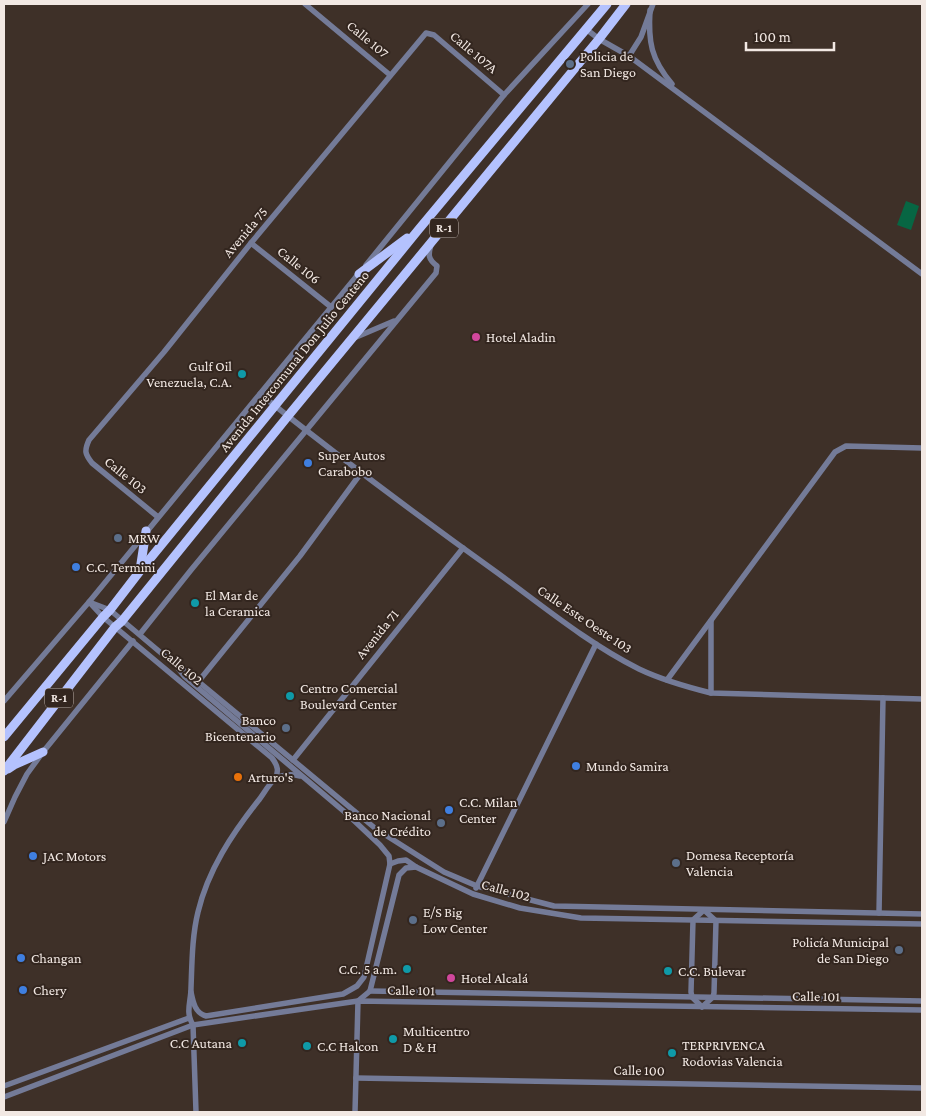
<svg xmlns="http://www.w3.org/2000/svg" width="926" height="1116" font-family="'Crimson Pro',serif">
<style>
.green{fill:#076643}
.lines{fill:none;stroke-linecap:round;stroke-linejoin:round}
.minor{stroke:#747b98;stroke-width:5.5}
.primary{stroke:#b4c2fe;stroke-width:9}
.service-dot{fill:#5c6f8a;stroke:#33261f;stroke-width:2}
.hotel-dot{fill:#d1479c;stroke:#33261f;stroke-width:2}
.culture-dot{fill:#0f9aa8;stroke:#33261f;stroke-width:2}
.shop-dot{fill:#3f7fe0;stroke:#33261f;stroke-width:2}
.food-dot{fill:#e8710a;stroke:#33261f;stroke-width:2}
.labels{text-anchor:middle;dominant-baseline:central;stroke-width:4;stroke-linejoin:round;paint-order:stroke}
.shield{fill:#33261f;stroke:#b9aea8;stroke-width:1}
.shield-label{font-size:12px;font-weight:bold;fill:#f2e8e3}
.street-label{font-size:14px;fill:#f2e8e3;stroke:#33261f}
.poi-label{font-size:14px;fill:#f2e8e3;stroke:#33261f;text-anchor:start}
</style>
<rect width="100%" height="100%" fill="#3e3028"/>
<polygon class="green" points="906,201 919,206 911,230 897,225"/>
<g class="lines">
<g class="minor">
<polyline points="305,4 390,75"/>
<path d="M 650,10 C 648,42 651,59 672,84"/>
<polyline points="586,29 599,39 629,56 922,274"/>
<polyline points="629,56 641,37 653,4"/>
<polyline points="251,243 331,307"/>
<polyline points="366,265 504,95 588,4"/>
<polyline points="354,338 394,321"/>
<path d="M 260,394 C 338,456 418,516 499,574 C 544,607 589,644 639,669 C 662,680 687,687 711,693 L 922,699"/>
<path d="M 158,517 L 92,463 C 85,454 84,451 89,440 L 164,352 L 251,243 L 426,33 L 434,35 L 504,95"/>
<polyline points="89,602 110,610 173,663 188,673 376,829 444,872 477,886 554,906 922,914"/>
<path d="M 90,603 L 103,617 L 272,758 C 278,766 279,771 275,780"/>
<polyline points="711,621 711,693"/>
<path d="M 140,634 L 191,570 L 436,273 L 437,266 C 428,259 428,255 431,245"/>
<path d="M 178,668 L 185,677 L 347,814 L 380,845 L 389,856 L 390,864 L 364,977 L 357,986 L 343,994 L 206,1016 C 195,1013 193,1002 191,992"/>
<polyline points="667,680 835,452 846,446 922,448"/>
<polyline points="198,682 300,556 361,473"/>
<polyline points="4,701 89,602 360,272"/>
<polyline points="293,760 463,548"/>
<polyline points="4,822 15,797 27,774 43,752 133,641"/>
<polyline points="390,864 398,861 406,860 416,867 473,894 520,908 581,918 922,924"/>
<polyline points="476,888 596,644"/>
<polygon points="704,910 716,921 714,993 713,997 702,1007 692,997 691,992 693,920"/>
<polyline points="879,913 883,698"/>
<polyline points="370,991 922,1001"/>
<polyline points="356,1078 922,1088"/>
<polyline points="4,1086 189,1018"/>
<polyline points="4,1097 193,1025 358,1001 922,1010"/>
<path d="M 196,1112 L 193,1025 C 185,1012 191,1002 191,988 C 192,963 192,936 198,912 C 208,870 232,834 258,801 C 263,795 268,785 274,780 C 281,774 292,774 300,776"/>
<polyline points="355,1112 358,1001 370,991 399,875 406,868 416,867"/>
</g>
<g class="primary">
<polyline points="359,274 407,238"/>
<polyline points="140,570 146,531"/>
<polyline points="4,737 103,617 110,610 140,571 419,229 607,4"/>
<polyline points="8,769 14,765 43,752"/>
<polyline points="4,771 115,627 122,621 288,416 599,39 626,4"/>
</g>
</g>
<g class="service-dot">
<circle cx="570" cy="64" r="5"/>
<circle cx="118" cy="538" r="5"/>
<circle cx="286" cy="728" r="5"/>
<circle cx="441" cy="823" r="5"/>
<circle cx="676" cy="863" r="5"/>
<circle cx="413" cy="920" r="5"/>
<circle cx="899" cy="950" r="5"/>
</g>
<g class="hotel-dot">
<circle cx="476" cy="337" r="5"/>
<circle cx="451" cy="978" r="5"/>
</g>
<g class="culture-dot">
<circle cx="242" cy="374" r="5"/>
<circle cx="195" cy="603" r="5"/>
<circle cx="290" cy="696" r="5"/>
<circle cx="407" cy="969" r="5"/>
<circle cx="668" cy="971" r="5"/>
<circle cx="393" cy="1039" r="5"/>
<circle cx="242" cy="1043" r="5"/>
<circle cx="307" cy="1046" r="5"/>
<circle cx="672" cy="1053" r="5"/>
</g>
<g class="shop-dot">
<circle cx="308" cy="463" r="5"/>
<circle cx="76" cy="567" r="5"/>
<circle cx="576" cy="766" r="5"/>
<circle cx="449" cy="810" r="5"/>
<circle cx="33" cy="856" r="5"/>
<circle cx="21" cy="958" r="5"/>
<circle cx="23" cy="990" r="5"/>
</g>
<circle class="food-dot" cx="238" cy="777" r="5"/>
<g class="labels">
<g class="shield">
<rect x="430" y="218.5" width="28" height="19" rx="4"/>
<rect x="45" y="688.5" width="28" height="19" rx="4"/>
</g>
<g class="shield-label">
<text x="444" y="228">R-1</text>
<text x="59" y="698">R-1</text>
</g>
<g class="street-label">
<text transform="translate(368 39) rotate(40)">Calle 107</text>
<text transform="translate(474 52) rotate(40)">Calle 107A</text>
<text transform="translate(245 232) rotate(-50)">Avenida 75</text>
<text transform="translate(299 265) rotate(39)">Calle 106</text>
<text transform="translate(294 361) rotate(-51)">Avenida Intercomunal Don Julio Centeno</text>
<text transform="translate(126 475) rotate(39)">Calle 103</text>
<text transform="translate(585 619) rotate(34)">Calle Este Oeste 103</text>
<text transform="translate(377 634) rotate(-51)">Avenida 71</text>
<text transform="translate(182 666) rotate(40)">Calle 102</text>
<text transform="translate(506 890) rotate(15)">Calle 102</text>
<text transform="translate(411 990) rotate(1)">Calle 101</text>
<text transform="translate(816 996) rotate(1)">Calle 101</text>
<text transform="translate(639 1070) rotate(1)">Calle 100</text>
</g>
<g class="poi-label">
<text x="580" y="56">Policia de<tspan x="580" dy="16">San Diego</tspan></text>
<text x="486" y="337">Hotel Aladin</text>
<text x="232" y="366" text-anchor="end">Gulf Oil<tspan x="232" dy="16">Venezuela, C.A.</tspan></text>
<text x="318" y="455">Super Autos<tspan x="318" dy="16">Carabobo</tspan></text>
<text x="128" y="538">MRW</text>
<text x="86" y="567">C.C. Termini</text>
<text x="205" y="595">El Mar de<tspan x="205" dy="16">la Ceramica</tspan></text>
<text x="300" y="688">Centro Comercial<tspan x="300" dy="16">Boulevard Center</tspan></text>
<text x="276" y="720" text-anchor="end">Banco<tspan x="276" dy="16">Bicentenario</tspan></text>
<text x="586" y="766">Mundo Samira</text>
<text x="248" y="777">Arturo's</text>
<text x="459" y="802">C.C. Milan<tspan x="459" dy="16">Center</tspan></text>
<text x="431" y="815" text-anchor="end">Banco Nacional<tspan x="431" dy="16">de Crédito</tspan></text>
<text x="686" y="855">Domesa Receptoría<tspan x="686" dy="16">Valencia</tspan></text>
<text x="43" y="856">JAC Motors</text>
<text x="423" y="912">E/S Big<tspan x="423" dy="16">Low Center</tspan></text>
<text x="889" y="942" text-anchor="end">Policía Municipal<tspan x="889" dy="16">de San Diego</tspan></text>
<text x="31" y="958">Changan</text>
<text x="397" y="969" text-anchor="end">C.C. 5 a.m.</text>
<text x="678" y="971">C.C. Bulevar</text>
<text x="461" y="978">Hotel Alcalá</text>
<text x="33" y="990">Chery</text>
<text x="403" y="1031">Multicentro<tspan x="403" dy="16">D &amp; H</tspan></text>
<text x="232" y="1043" text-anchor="end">C.C Autana</text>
<text x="682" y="1045">TERPRIVENCA<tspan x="682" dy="16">Rodovias Valencia</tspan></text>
<text x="317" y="1046">C.C Halcon</text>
</g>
</g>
<rect width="926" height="1116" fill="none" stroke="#f2e8e3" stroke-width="10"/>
<path d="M746 42v8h88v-8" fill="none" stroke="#f2e8e3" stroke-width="2.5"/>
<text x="754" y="42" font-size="15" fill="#f2e8e3" stroke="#33261f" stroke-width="4" paint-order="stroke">100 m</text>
</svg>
